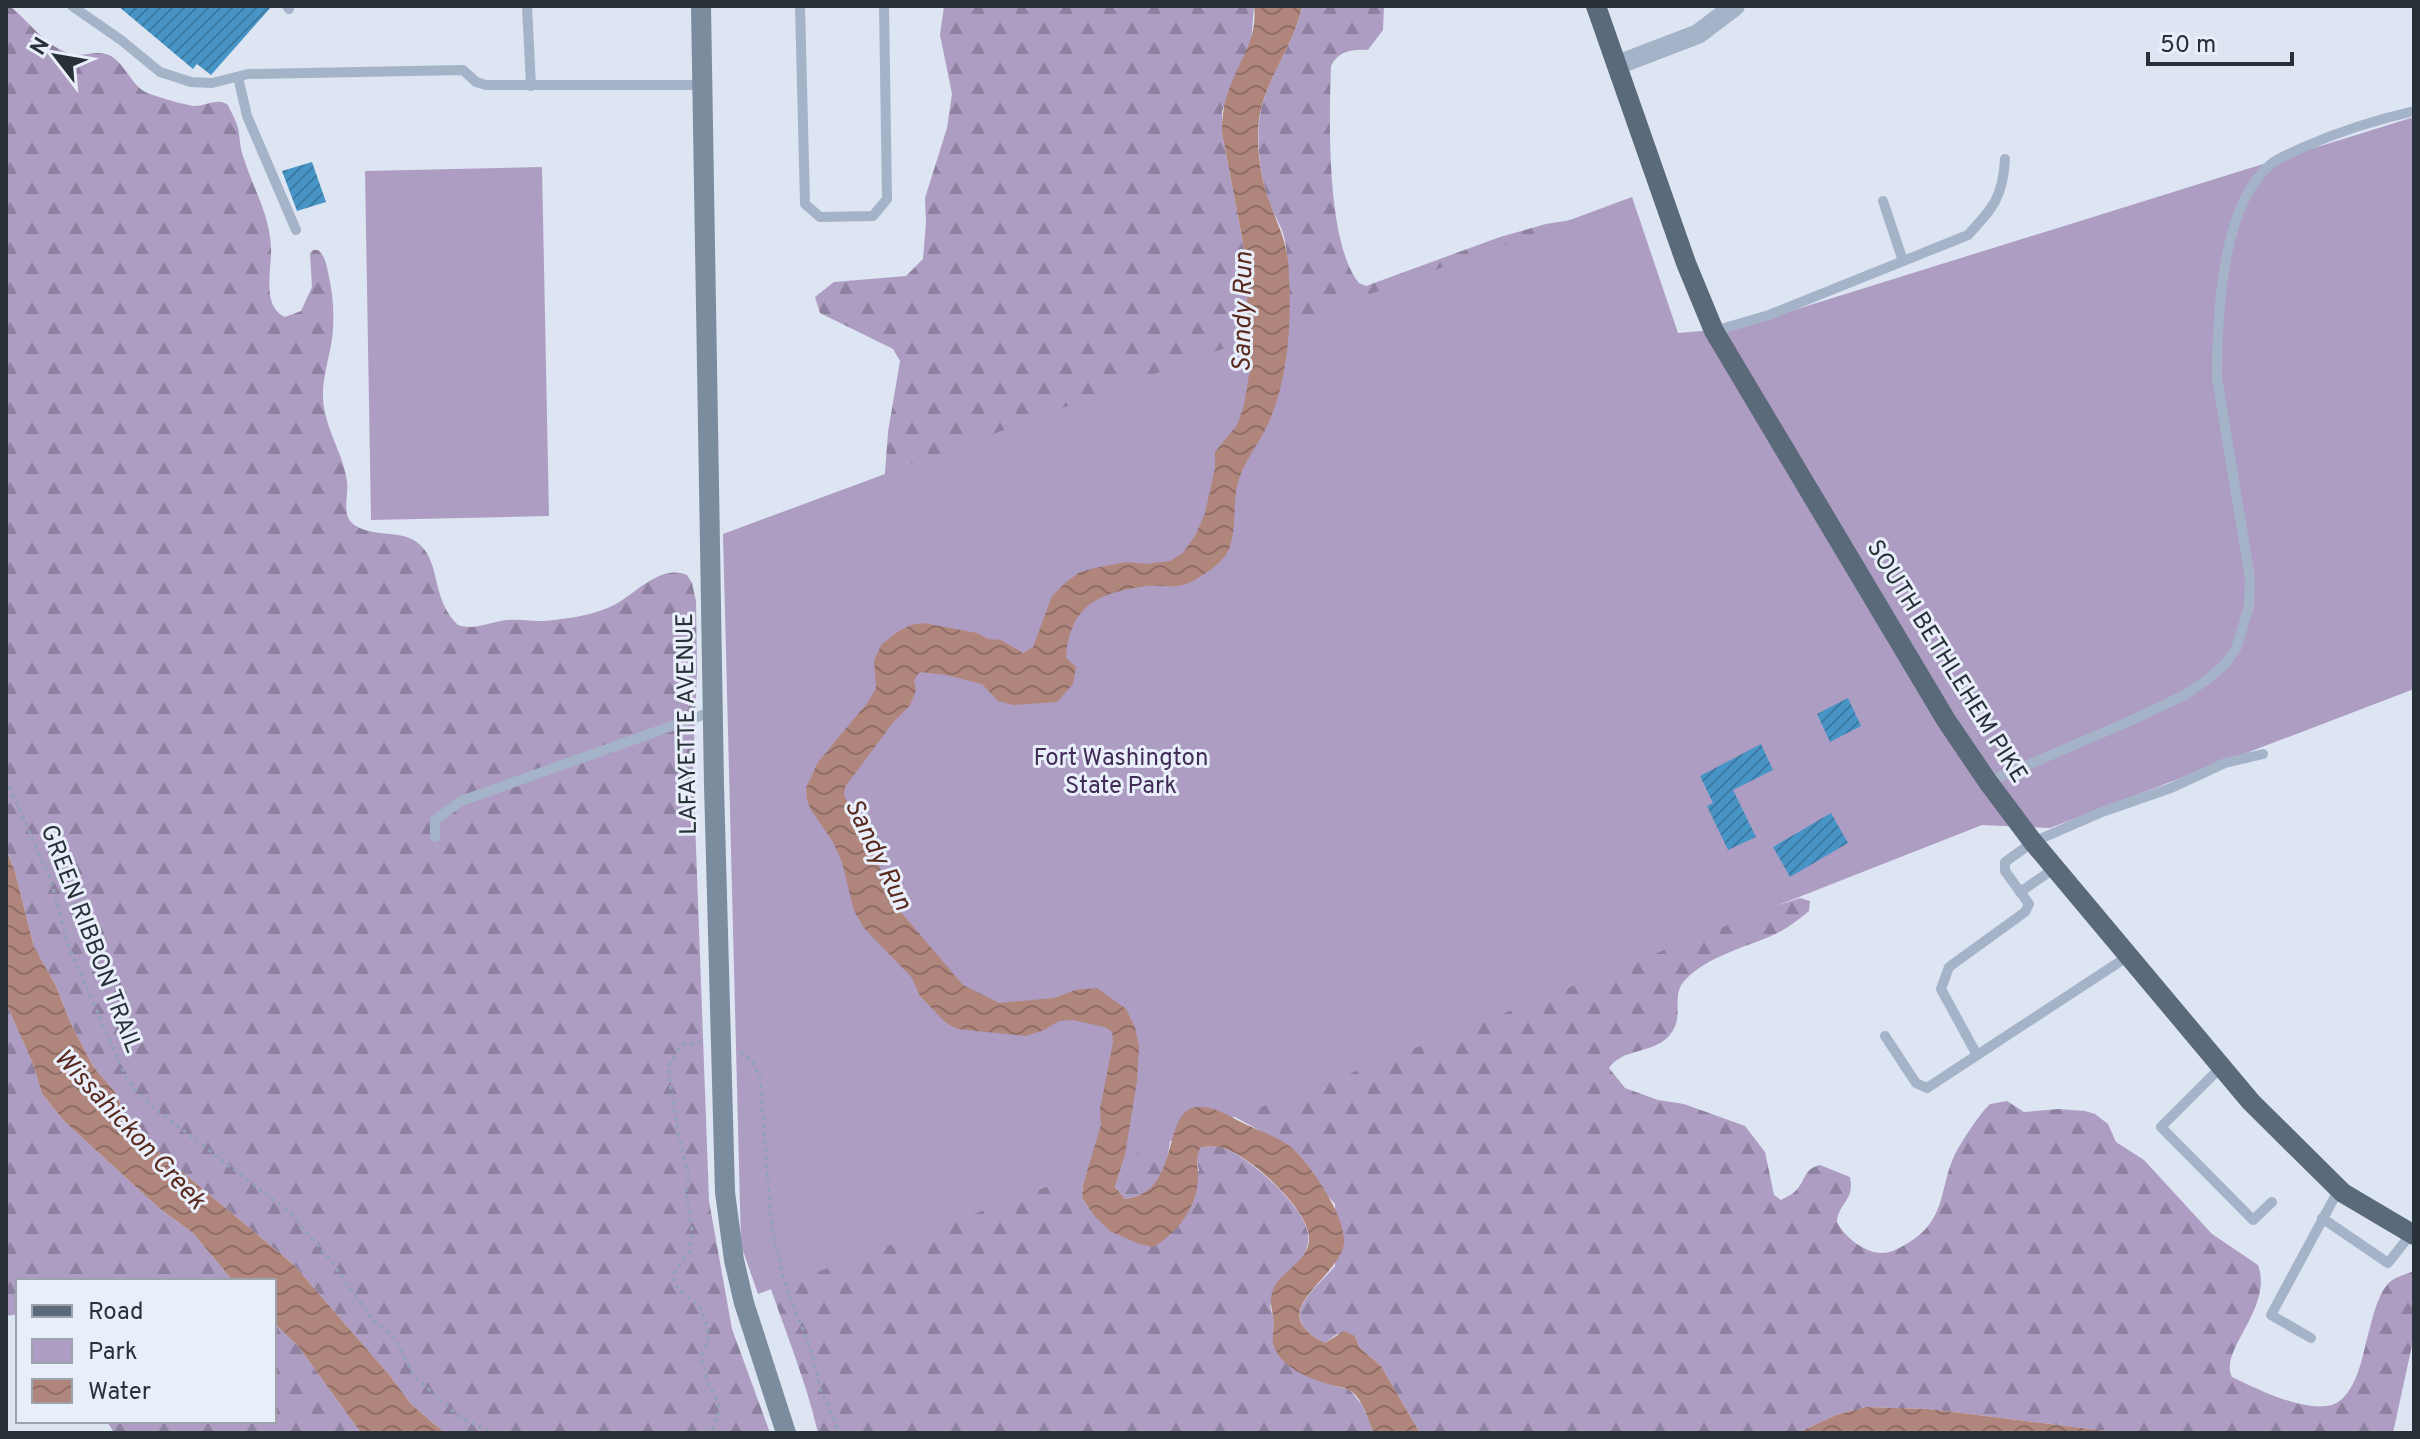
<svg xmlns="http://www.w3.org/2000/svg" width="2420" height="1439" font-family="Overpass,sans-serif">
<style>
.forest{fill:url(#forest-firs)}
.park{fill:#ae9dc2}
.water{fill:url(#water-waves)}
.building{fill:url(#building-hatch)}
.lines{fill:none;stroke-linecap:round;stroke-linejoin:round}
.path{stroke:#93a2b7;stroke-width:3;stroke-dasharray:4 4;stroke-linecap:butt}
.lane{stroke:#a5b3c8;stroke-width:10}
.street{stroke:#a5b3c8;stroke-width:20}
.secondary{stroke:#7a8c9e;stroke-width:20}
.primary{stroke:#5a6a7a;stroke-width:20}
.labels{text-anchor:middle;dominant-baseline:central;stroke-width:6;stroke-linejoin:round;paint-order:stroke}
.street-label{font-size:24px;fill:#293138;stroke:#e9effa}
.park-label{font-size:24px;fill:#412c56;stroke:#e9effa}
.water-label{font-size:26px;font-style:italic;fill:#592a1e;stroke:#e9effa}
</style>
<defs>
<pattern id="forest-firs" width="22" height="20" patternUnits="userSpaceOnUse" patternTransform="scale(2)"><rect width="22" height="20" fill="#ae9dc2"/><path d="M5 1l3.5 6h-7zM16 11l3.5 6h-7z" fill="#8e819f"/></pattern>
<pattern id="water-waves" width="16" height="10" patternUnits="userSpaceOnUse" patternTransform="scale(2)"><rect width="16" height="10" fill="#b0857c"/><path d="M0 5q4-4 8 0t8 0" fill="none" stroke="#8f6d67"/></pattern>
<pattern id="building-hatch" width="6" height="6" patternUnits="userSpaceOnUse" patternTransform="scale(2)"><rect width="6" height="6" fill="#4795c6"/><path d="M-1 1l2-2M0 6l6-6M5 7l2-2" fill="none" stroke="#3b7aa2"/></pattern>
</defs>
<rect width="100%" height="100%" fill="#dde4f2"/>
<g class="forest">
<path d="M 6,6 L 10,6 C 28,21 45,45 68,53 C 82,59 96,48 111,56 C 127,66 133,89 150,94 C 161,98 182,104 193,106 C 206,107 217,97 228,105 C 231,112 236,120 238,128 C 240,138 240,149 244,159 C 253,188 270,215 271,248 C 272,270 261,306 285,317 L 301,311 L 312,287 L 310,253 L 313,250 L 318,250 C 325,256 326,263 328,272 C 333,294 335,316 332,339 C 329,359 322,379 323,399 C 325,429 343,453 347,481 C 349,496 340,517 356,526 C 378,539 407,527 424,549 C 440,570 433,601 458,625 C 473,630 486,624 500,621 C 515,618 530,621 544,621 C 566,619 596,615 616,604 C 636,593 661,564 687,575 L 692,583 L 696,601 L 697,670 L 693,766 L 709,1201 L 732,1329 L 770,1433 L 445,1433 L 411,1404 L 391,1377 L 294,1265 L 139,1136 L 128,1120 L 115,1092 L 93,1066 L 71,1024 L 55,984 L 34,947 L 15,872 L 6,849 Z"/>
<path d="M 944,6 L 1254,6 L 1251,43 L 1222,111 L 1222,133 L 1249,274 L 1244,339 L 1250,369 L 1101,1125 L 1083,1185 L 1082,1198 L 1095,1217 L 1199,1171 L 1196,1155 L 1201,1147 C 1212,1146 1221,1146 1231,1151 C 1254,1163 1314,1214 1308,1242 C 1304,1265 1283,1287 1270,1306 L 1274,1320 L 1273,1346 L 1326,1383 L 1350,1390 L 1362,1405 L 1374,1433 L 818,1433 C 805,1376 781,1322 763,1265 L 884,486 L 888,432 L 900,361 L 893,349 L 820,313 L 815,297 L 834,282 L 906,276 L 923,259 L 926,222 L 925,198 L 947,128 L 952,94 L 940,35 Z"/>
<path d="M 1302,6 L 1384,6 L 1383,30 L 1368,50 C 1352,49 1338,51 1331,66 C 1329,118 1326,243 1359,283 L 1366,286 L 1500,237 L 1546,224 L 1584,218 L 1767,909 L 1800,898 L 1810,901 L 1809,911 C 1798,920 1787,929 1773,935 C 1744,948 1708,956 1685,980 C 1669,997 1687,1017 1668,1037 C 1651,1054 1623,1048 1609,1068 L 1625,1088 L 1658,1100 L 1684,1104 L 1745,1126 L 1765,1152 L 1774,1195 L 1781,1200 C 1786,1197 1794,1194 1798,1188 C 1807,1177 1804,1169 1820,1165 L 1850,1177 C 1855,1201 1838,1203 1837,1222 C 1844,1236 1859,1248 1874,1252 C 1888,1255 1896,1250 1908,1243 C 1947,1220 1939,1188 1955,1154 C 1962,1141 1980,1113 1990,1104 L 2007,1101 L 2024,1112 L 2059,1109 L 2085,1111 L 2095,1114 L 2108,1124 L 2116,1142 L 2144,1160 L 2212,1234 L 2258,1265 C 2274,1308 2218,1351 2232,1377 C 2255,1388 2319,1421 2342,1399 C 2359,1383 2363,1353 2369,1331 C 2373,1317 2377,1297 2387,1285 C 2393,1277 2405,1275 2414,1271 L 2414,1336 L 2393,1433 L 2122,1433 L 1929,1409 L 1866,1407 L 1836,1415 L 1797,1433 L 1420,1433 L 1381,1366 L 1360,1348 L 1355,1336 L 1337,1334 L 1325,1343 C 1275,1317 1311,1294 1335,1266 L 1335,1204 L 1322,1189 L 1309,1167 L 1290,1147 L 1222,1110 L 1170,1141 C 1166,1172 1159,1194 1125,1199 L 1115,1187 L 1125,1155 L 989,691 L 1288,285 C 1288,266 1288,248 1282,230 C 1278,220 1272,211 1269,201 C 1260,175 1256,143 1260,115 C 1266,77 1295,45 1302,6 Z"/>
<polygon points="6,1003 33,1064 42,1094 65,1122 159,1208 193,1233 233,1281 18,1281 18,1314 6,1316"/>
<polygon points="274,1323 298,1346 361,1433 114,1433 107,1421 274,1421"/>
</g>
<g class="park">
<polygon points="2414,117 2414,689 2050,828 1982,825 1334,1080 758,1294 741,1245 723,534 1632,197 1678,333 1736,328"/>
<polygon points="542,167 549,516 371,520 365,171"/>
</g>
<g class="water">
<path d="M 1254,6 L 1302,6 C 1295,44 1268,75 1260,113 C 1255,141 1260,178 1270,203 C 1277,223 1286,240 1288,261 C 1292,313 1290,369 1271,417 C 1263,438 1248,455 1240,476 C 1231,499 1238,526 1229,549 C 1226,557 1216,566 1209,571 C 1202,575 1195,581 1188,583 C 1174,589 1161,585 1146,586 C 1098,593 1070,605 1066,658 L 1076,667 L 1073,684 L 1057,702 L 1013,705 L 998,701 L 982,684 L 946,675 L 920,672 L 914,680 L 916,690 L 910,705 L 892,724 L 845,787 L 844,796 L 866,832 L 894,904 L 963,985 L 999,1003 L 1054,998 L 1075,990 L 1097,988 L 1126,1009 L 1135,1027 L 1139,1047 L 1137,1081 L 1125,1155 L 1115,1187 L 1125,1199 C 1197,1191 1144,1067 1237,1120 C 1255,1130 1276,1135 1292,1148 C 1311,1165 1351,1223 1343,1248 C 1330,1285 1264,1312 1325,1343 L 1344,1331 L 1355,1336 L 1360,1348 L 1381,1366 L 1420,1433 L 1374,1433 C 1367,1419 1364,1401 1351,1391 C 1345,1387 1334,1386 1328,1384 C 1309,1378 1282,1368 1274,1347 C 1271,1340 1274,1330 1274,1323 C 1273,1312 1269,1304 1272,1293 C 1277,1272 1308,1264 1309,1239 C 1310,1211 1255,1162 1231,1151 C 1221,1146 1211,1146 1201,1147 C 1194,1158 1199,1167 1198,1179 C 1197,1207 1177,1234 1153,1247 L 1137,1243 L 1110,1231 L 1095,1217 L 1082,1198 L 1083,1185 L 1101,1125 L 1100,1109 L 1113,1042 L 1112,1032 L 1105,1027 L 1072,1020 L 1059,1021 L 1044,1030 L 1026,1036 L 957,1029 L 945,1022 L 920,996 L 912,978 L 864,928 L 854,911 L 842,862 L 833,842 L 811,810 L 807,800 L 806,788 L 818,762 L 868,702 L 876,688 L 874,660 L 882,644 L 899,631 L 911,625 L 923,623 L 977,633 L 988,639 L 1001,640 L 1023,653 L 1033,647 L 1052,596 L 1065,583 L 1080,572 L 1095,568 L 1127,562 L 1146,564 L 1170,561 L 1183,553 L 1196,534 L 1205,513 L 1215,468 L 1215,452 L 1237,425 L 1244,405 L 1250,369 L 1244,339 L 1249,274 L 1222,133 C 1222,118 1223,105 1229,90 C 1239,60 1258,39 1254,6 Z"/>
<polygon points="6,849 15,872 34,947 55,984 71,1024 93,1066 115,1092 128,1120 139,1136 294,1265 391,1377 411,1404 445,1433 361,1433 298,1346 274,1323 274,1281 233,1281 193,1233 159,1208 65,1122 42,1094 33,1064 6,1003"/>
<polygon points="1866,1407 1929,1409 2122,1433 1797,1433 1836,1415"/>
</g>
<g class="building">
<polygon points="118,6 272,6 211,75 197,64 193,69"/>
<polygon points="312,162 326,202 297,211 282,171"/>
<polygon points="1848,698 1861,726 1830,742 1817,714"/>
<polygon points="1761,744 1773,770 1733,790 1756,837 1728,850 1707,806 1713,803 1700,776"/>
<polygon points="1831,813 1848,843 1790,877 1773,847"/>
</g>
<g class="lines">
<g class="path">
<polyline points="6,779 51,881 69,947 125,1075 137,1092 154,1108 288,1211 327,1256 373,1320 396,1340 413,1375 458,1416 492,1433"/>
<polyline points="701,1042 681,1045 669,1065 669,1076 678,1132 689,1177 686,1191 692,1231 689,1252 674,1273 674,1282 680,1291 699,1306 704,1316 709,1338 701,1357 708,1384 716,1397 720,1410 711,1433"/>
<polyline points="740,1052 752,1060 760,1078 771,1220 775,1245 787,1290 812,1353 820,1388 840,1433"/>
</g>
<g class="lane">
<polyline points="72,6 121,40 160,72 191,82 212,83 248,74 463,70 476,82 486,85 702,85"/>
<polyline points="287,6 289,9"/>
<polyline points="527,6 531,86"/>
<polyline points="800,6 805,204 820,217 873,216 887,199 884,6"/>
<polyline points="238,77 247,116 296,230"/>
<polyline points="1883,201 1903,261"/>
<path d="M 1714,331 L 1769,315 L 1968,235 C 1993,208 2003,197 2005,159"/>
<path d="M 1988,782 L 2130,721 L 2185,695 L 2208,679 L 2225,664 L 2236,649 L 2249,606 L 2250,578 L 2217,378 C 2217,318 2221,204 2271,164 C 2280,157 2294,152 2304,147 C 2340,131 2375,120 2414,111"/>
<polyline points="435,837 435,820 461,801 714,711"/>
<polyline points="2020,892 2055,868"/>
<polyline points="1885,1036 1916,1083 1927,1088 2130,955"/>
<polyline points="1977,1055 1941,989 1949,967 2025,912 2029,904 2005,871 2005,862 2033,842 2102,812 2171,788 2225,763 2263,754"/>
<polyline points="2221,1067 2161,1127 2253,1220 2272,1202"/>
<polyline points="2322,1218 2388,1263 2411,1234"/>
<polyline points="2311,1338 2271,1315 2339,1189"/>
</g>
<polyline class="street" points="1617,65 1698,34 1735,6"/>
<polyline class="secondary" points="701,6 714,785 725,1192 734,1260 744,1303 786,1433"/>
<polyline class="primary" points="1596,6 1686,263 1714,331 1946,720 1988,782 2033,842 2251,1102 2343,1193 2414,1235"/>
</g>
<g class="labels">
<g class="street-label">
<text transform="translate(1946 662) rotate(58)">SOUTH BETHLEHEM PIKE</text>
<text transform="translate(688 724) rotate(-91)">LAFAYETTE AVENUE</text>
<text transform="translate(90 939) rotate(69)">GREEN RIBBON TRAIL</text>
</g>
<g class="park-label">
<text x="1121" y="759">Fort Washington<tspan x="1121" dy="28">State Park</tspan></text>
</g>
<g class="water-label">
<text transform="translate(1244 312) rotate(-89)">Sandy Run</text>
<text transform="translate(877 855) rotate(64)">Sandy Run</text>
<text transform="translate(129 1130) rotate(47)">Wissahickon Creek</text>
</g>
</g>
<rect width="2420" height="1439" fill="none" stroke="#293138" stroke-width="16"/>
<rect x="16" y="1279" width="260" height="144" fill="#e9effa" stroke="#9ca3ac" stroke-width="2"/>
<rect x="32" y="1305" width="40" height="12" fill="#5a6a7a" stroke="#9ca3ac" stroke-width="2"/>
<text x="88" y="1319" font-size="24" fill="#293138">Road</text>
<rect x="32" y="1339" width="40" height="24" fill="#ae9dc2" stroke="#9ca3ac" stroke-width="2"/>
<text x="88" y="1359" font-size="24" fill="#293138">Park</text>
<rect x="32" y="1379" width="40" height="24" fill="url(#water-waves)" stroke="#9ca3ac" stroke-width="2"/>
<text x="88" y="1399" font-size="24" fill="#293138">Water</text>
<g transform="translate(56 56) rotate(301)" stroke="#e9effa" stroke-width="6" paint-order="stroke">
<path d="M0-6L14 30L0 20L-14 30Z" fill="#293138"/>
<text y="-12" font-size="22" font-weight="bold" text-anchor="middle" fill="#293138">N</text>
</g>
<path d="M2148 52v12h144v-12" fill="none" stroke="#293138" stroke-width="4"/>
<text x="2160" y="52" font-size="24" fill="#293138" stroke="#e9effa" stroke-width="6" paint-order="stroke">50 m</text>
</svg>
